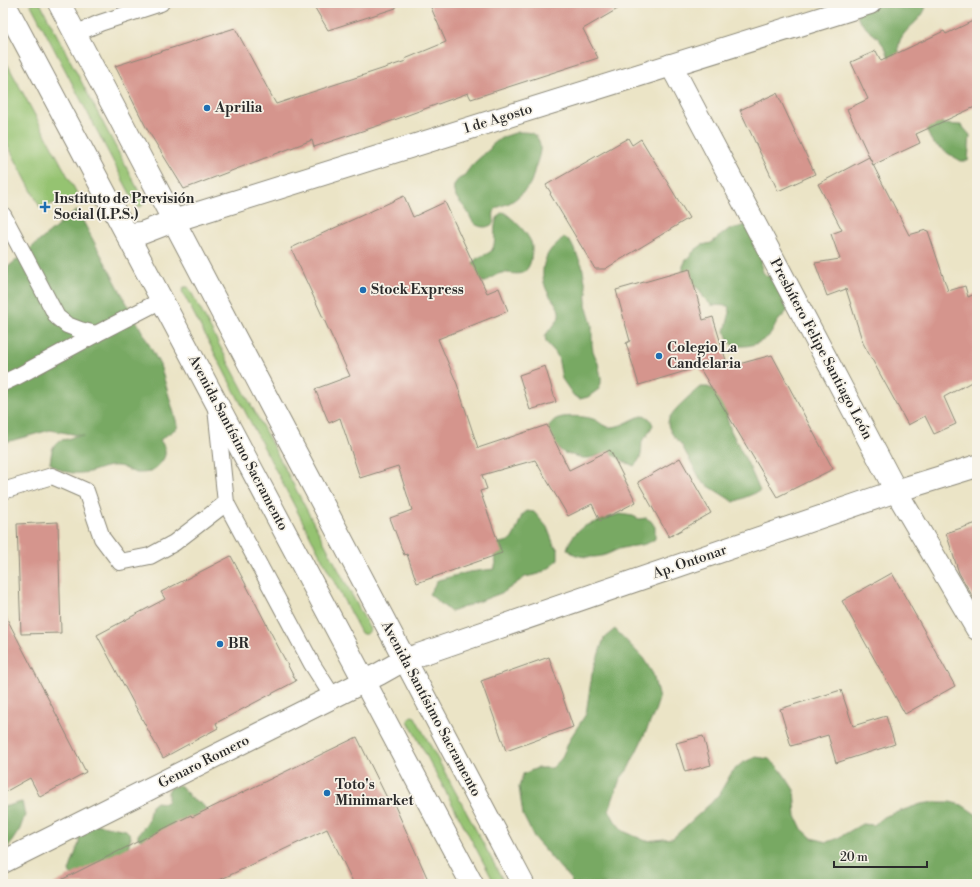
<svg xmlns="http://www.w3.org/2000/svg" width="980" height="887" font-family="'Libre Bodoni',serif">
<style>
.green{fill:#95c371;stroke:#60774e}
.forest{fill:#78a963;stroke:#526a47}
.building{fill:#d5958d}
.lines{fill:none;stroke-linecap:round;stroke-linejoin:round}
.lane-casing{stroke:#8b8878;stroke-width:18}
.street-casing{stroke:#8b8878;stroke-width:24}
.primary-casing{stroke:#8b8878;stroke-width:24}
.lane{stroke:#fff;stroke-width:16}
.street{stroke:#fff;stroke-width:22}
.primary{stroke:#fff;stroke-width:22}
.poi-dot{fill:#1f6fb2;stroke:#f7f3e8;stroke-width:1.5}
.labels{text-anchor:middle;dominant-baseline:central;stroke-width:3.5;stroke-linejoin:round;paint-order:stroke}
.poi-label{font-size:14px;font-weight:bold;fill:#2b2b2b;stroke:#f7f3e8;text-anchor:start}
.street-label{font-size:14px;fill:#2b2b2b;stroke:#f7f3e8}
</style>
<rect width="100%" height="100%" fill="#f7f3e8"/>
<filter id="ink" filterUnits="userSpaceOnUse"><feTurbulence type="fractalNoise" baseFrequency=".025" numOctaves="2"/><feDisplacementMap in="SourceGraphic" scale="8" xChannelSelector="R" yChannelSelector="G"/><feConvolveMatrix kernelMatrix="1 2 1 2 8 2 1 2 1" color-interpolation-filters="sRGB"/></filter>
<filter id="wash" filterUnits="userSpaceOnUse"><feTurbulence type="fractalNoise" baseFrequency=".012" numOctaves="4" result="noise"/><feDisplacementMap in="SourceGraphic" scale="16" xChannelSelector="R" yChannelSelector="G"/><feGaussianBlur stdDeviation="0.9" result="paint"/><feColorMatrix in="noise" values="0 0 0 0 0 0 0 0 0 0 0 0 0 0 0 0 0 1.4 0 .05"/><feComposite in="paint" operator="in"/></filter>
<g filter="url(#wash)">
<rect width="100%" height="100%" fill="#ebe4c6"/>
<g class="green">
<polygon points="30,3 40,3 144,201 142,206 139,207 136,205"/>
<polygon points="3,56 79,197 40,207 3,136"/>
<path d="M 184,287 L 188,287 L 189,288 L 370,629 C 369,633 367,635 363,634 L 361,633 L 182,291 Z"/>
<polygon points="412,716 415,717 505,884 495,884 408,721 410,717"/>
</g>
<g class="forest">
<path d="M 865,3 L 926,3 C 927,19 902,28 899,44 C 898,48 899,52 900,56 L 943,124 L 961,125 L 970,135 L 968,161 L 961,161 L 949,154 L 933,143 L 930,138 L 922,119 L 890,61 L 886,49 L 878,38 L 867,29 L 858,19 L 857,13 Z"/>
<path d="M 518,132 C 522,132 527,132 531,133 C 546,140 539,157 535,168 C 533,175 532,183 527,188 C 523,193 516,199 511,202 C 506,205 498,206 495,210 C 491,216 498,223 489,226 C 485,228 479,227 475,224 C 471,221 470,215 467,211 C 462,203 448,193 456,182 C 458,179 460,178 463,177 L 472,165 L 485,153 L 490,149 L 491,146 L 497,141 L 503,137 Z"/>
<path d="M 77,210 L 160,365 L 178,427 L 160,440 C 162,443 165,447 165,451 C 167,459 156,469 149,472 C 145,473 141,473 137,473 C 130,472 124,466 117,466 C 109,465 100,469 93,471 C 78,475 62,474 50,463 L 52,450 L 55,444 L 61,440 L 69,439 L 74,436 L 84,436 L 50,430 L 3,443 L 3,271 Z"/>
<path d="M 504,212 C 513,219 525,230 530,240 C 533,245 532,252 531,258 C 531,263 528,269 524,272 C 517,276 510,272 502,273 C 496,274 491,278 486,282 L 482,282 C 479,277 473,271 473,265 C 473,256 488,256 492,250 C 497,241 493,230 496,221 C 497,218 499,215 501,213 Z"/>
<path d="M 755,223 L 765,245 L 761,265 L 763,272 L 767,276 L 773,276 L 791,307 C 787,312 782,316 778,321 C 775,325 773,331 770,335 C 759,345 746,348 732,345 L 728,340 L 725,331 L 730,312 L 728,306 L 711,305 L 704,298 L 699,289 L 691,284 L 683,270 L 683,266 L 686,260 L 695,250 L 702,245 L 711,243 L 729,229 L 736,228 L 742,226 Z"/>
<path d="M 564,237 L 571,243 L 582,265 L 587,292 L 586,305 L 592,325 L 592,345 L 593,351 L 598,363 L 601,377 L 601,383 L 599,389 L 588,397 L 580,399 L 574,396 L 562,379 L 558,357 L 555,352 L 546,342 L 545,336 C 549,329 558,323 559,316 C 560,309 556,304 552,299 C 543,287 540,272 546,258 C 549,249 558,243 564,237 Z"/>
<path d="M 700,387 L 708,387 L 714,390 L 727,406 L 727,418 L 731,431 L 750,468 L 760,491 L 734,502 L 702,482 L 681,444 C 677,441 668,430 668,423 C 668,413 692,394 700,387 Z"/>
<path d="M 644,415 L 650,419 L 653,425 L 646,437 L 642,441 C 641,453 643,457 634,466 L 625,462 L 614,455 L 607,453 L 589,458 L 583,458 L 564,453 L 549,440 L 546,434 C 548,428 551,422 556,419 C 563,415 585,416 593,419 C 600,421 603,428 612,427 C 624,426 633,418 644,415 Z"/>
<polygon points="527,511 534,512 547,527 554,545 558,549 558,559 552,566 546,570 539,574 525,577 504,592 451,612 429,594 438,580 469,572 494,569 496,563 494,556 494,549 498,543 505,542 511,540 515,533 522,515"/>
<path d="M 620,514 L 633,516 L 639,519 L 646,518 L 651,521 L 655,527 L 655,539 C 644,547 635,545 623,548 C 617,549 611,553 605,555 C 597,558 580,558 572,553 C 570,552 569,550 567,549 C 570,538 579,527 590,524 C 594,522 598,522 602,520 C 608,518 614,515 620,514 Z"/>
<polygon points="615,629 643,658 653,674 659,699 654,714 640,744 628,769 620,779 609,810 615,821 623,831 646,841 673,838 711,803 719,794 732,772 742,763 756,757 769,759 779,768 787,779 794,790 796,816 802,829 812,838 827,842 838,838 862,824 874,825 883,817 921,804 935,802 950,802 962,805 977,815 977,884 572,884 571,880 535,839 523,815 519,787 523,774 537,768 552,768 561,759 571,737 586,714 592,674 604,638"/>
<polygon points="178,785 181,786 191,798 202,804 206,809 205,813 151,841 141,840 138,838 138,835 148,821 151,806 156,802 165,803 168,801 168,792 170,788"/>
<polygon points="22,802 25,815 20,829 3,855 3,807"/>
<polygon points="96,824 126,830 130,834 131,838 127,850 74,875 70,873 69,871 79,843 79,830"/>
</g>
<g id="blocks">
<g class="building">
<polygon points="312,3 396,3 396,8 328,30"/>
<polygon points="429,3 628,3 583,29 598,58 471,99 468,93 386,123 314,147 312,140 184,189 147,129 115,66 235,28 276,104 406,61 405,59 446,42"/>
<polygon points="977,19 977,106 916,134 920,143 873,165 847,109 868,99 851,62 876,51 881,61 944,31 946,34"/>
<polygon points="777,93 815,174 778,191 740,110"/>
<polygon points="628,138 632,145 641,139 689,218 605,269 595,269 550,194 551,193 546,185"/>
<polygon points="869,157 909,235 926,230 927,231 928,231 948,291 965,286 968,297 977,293 977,379 944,397 956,424 934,434 925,416 908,425 863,343 846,289 827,296 815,263 840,259 831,234 842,230 818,184"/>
<polygon points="404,196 413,217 445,202 487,293 499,288 508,311 438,339 457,384 478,448 547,425 569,470 610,450 636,502 600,521 592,504 568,516 535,460 482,475 487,489 480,491 502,553 417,583 407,554 404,555 390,518 412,510 398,466 360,478 340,418 329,423 315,389 350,376 291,248"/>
<polygon points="690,269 703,320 713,317 728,367 772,355 833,469 777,497 699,367 639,385 626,343 630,341 616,290"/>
<polygon points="545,366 556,402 530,410 519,375"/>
<polygon points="680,458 711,513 669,537 638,482"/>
<polygon points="58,522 61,633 21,634 17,524"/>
<polygon points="977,523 977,604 959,573 946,533"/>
<polygon points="231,556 296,681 216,723 218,728 163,758 97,635 165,599 161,592"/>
<polygon points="892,573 955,686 905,714 842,601"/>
<polygon points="3,611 86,772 40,797 30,778 3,793"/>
<polygon points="549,657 573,727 506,751 481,681"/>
<polygon points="841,690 853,726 886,716 895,744 836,763 828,735 791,746 780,709"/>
<polygon points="703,736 711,765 685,772 676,743"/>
<polygon points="357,737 391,806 394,804 430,884 354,884 327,829 211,884 53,884 191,815 192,817"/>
</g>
</g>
</g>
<g filter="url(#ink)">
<use href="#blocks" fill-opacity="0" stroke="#8b8878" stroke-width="1"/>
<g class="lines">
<g class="lane-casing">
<g id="lane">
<polyline points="75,34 100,23 161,3"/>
<polyline points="3,215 57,317 67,325 80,330 96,334 162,300"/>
<polyline points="3,383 18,376 96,334"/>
<polyline points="3,491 52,476 86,491 102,538 120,562 150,556 174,543 226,503 216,408"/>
<polyline points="226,503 312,664 333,697"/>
</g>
</g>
<g class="street-casing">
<g id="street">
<polyline points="671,65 896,491 977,629"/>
<polyline points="127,234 142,233 173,221 870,3"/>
<polyline points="3,862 379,674 404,660 896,491 977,466"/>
</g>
</g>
<g class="primary-casing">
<g id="primary">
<polyline points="4,3 472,884"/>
<polyline points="59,3 523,884"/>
</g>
</g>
<use href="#lane" class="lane"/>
<use href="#street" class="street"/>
<use href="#primary" class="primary"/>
</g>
</g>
<g class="poi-dot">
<circle cx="207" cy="108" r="4"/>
<path d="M43 201h4v4h4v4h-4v4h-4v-4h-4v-4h4z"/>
<circle cx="363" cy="290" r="4"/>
<circle cx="659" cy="356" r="4"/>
<circle cx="220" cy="644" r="4"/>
<circle cx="327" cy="793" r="4"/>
</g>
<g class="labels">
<g class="poi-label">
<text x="215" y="108">Aprilia</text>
<text x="54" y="199">Instituto de Previsión<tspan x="54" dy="16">Social (I.P.S.)</tspan></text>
<text x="371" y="290">Stock Express</text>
<text x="667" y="348">Colegio La<tspan x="667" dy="16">Candelaria</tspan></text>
<text x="228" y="644">BR</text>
<text x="335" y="785">Toto's<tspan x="335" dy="16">Minimarket</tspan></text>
</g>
<g class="street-label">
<text transform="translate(498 119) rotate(-17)">1 de Agosto</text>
<text transform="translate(821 349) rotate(62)">Presbítero Felipe Santiago León</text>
<text transform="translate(238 443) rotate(62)">Avenida Santísimo Sacramento</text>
<text transform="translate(690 562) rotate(-19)">Ap. Ontonar</text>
<text transform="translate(431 709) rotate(62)">Avenida Santísimo Sacramento</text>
<text transform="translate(204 762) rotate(-27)">Genaro Romero</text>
</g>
</g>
<rect width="980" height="887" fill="none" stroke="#f7f3e8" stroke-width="16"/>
<path d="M834 861v6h93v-6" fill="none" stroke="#2b2b2b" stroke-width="2"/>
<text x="840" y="861" font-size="12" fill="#2b2b2b" stroke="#f7f3e8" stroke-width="3" paint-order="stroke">20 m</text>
</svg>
